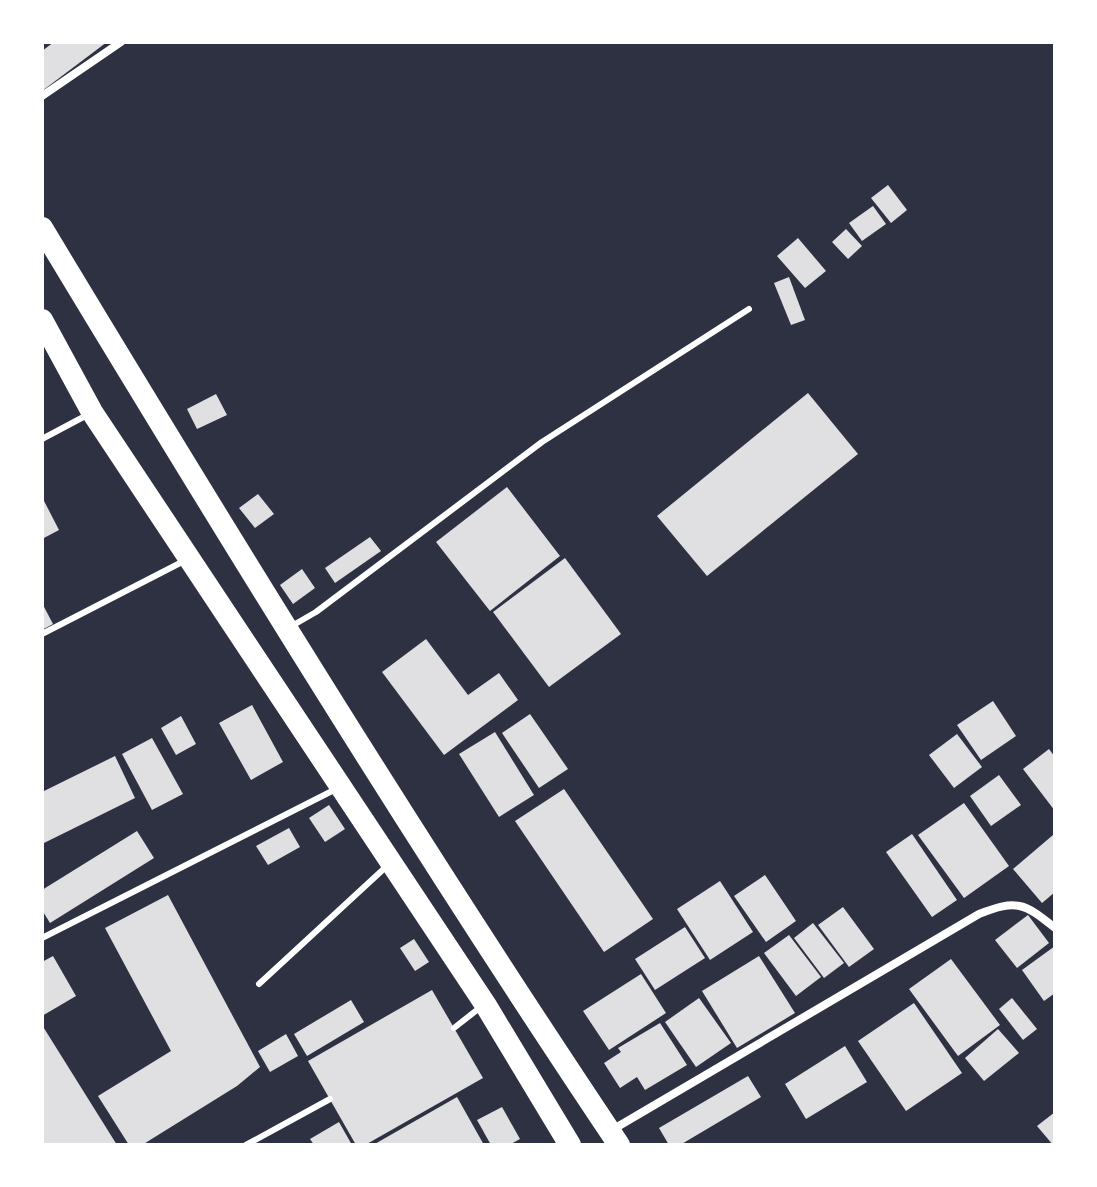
<svg xmlns="http://www.w3.org/2000/svg" width="1097" height="1187" font-family="'Archivo Narrow',sans-serif">
<style>
.building{fill:#e0e0e3}
.lines{fill:none;stroke-linecap:round;stroke-linejoin:round}
.service{stroke:#fff;stroke-width:6}
.minor{stroke:#fff;stroke-width:8}
.trunk{stroke:#fff;stroke-width:22}
</style>
<rect width="100%" height="100%" fill="#2d3142"/>
<g class="building">
<polygon points="54,42 107,42 42,91 42,51"/>
<polygon points="888,185 907,210 891,223 871,198"/>
<polygon points="873,206 886,224 862,241 849,223"/>
<polygon points="846,229 862,246 848,259 832,242"/>
<polygon points="798,238 826,271 805,288 777,256"/>
<polygon points="789,277 805,320 791,325 774,283"/>
<polygon points="808,393 858,454 707,576 657,516"/>
<polygon points="216,394 227,415 197,429 187,409"/>
<polygon points="507,487 560,556 490,611 436,542"/>
<polygon points="258,494 274,514 255,528 239,508"/>
<polygon points="42,497 59,530 42,539"/>
<polygon points="370,537 381,551 335,583 325,568"/>
<polygon points="565,558 621,634 549,687 493,612"/>
<polygon points="302,569 315,588 293,604 280,585"/>
<polygon points="42,603 53,624 42,630"/>
<polygon points="426,639 468,695 499,673 518,700 444,755 382,672"/>
<polygon points="993,701 1016,736 981,760 957,725"/>
<polygon points="252,705 283,762 251,780 219,723"/>
<polygon points="530,714 568,769 539,788 502,733"/>
<polygon points="181,716 196,744 176,755 161,728"/>
<polygon points="495,732 534,795 499,817 459,754"/>
<polygon points="957,734 982,767 954,788 929,755"/>
<polygon points="152,738 183,794 152,810 122,754"/>
<polygon points="1049,749 1055,757 1055,811 1023,769"/>
<polygon points="115,756 135,798 42,844 42,792"/>
<polygon points="999,775 1021,805 991,826 970,796"/>
<polygon points="564,789 653,919 604,952 515,821"/>
<polygon points="964,803 1009,866 964,898 918,835"/>
<polygon points="329,805 345,829 325,842 309,818"/>
<polygon points="289,828 300,847 268,865 256,846"/>
<polygon points="137,831 154,858 50,923 42,910 42,890"/>
<polygon points="912,834 957,900 932,917 886,852"/>
<polygon points="1053,835 1055,892 1042,903 1013,869"/>
<polygon points="765,875 796,921 766,942 734,896"/>
<polygon points="720,881 753,932 710,960 677,909"/>
<polygon points="168,895 260,1067 237,1086 142,1145 129,1145 98,1096 171,1051 105,928"/>
<polygon points="843,907 874,949 849,967 818,925"/>
<polygon points="1028,915 1049,943 1017,968 995,940"/>
<polygon points="813,923 844,963 824,978 794,938"/>
<polygon points="685,927 705,958 655,990 635,959"/>
<polygon points="789,935 821,977 796,996 764,953"/>
<polygon points="414,939 429,962 415,971 400,948"/>
<polygon points="1055,946 1055,993 1044,1001 1022,970"/>
<polygon points="53,956 76,996 42,1016 42,962"/>
<polygon points="759,956 795,1013 737,1048 702,991"/>
<polygon points="951,959 1000,1025 958,1056 909,989"/>
<polygon points="641,974 666,1013 609,1050 583,1011"/>
<polygon points="432,990 483,1078 365,1145 356,1145 308,1061"/>
<polygon points="699,998 731,1043 696,1067 665,1022"/>
<polygon points="1012,998 1037,1029 1023,1040 999,1009"/>
<polygon points="351,1000 364,1022 307,1056 294,1034"/>
<polygon points="914,1003 962,1073 906,1111 858,1041"/>
<polygon points="660,1023 687,1065 645,1090 637,1077 620,1088 604,1063 621,1052 618,1048"/>
<polygon points="42,1025 117,1145 42,1145"/>
<polygon points="998,1029 1019,1053 984,1081 965,1058"/>
<polygon points="286,1034 298,1056 270,1072 258,1051"/>
<polygon points="845,1046 867,1082 806,1119 785,1084"/>
<polygon points="748,1076 761,1097 680,1145 669,1145 659,1128"/>
<polygon points="457,1097 484,1145 373,1145"/>
<polygon points="502,1107 520,1139 509,1145 491,1145 477,1120"/>
<polygon points="1055,1112 1055,1143 1053,1145 1037,1126"/>
<polygon points="339,1122 352,1145 314,1145 310,1139"/>
</g>
<g class="lines">
<g class="service">
<polyline points="42,439 89,414"/>
<polyline points="290,627 316,612 542,442 749,309"/>
<polyline points="42,634 184,561"/>
<polyline points="42,938 338,788"/>
<polyline points="259,984 388,865"/>
<polyline points="454,1028 482,1006"/>
<polyline points="246,1145 330,1099"/>
</g>
<g class="minor">
<polyline points="42,96 121,42"/>
<path d="M 612,1130 L 979,914 C 1017,899 1024,903 1055,928"/>
</g>
<g class="trunk">
<path d="M 42,228 C 229,538 418,845 619,1145"/>
<polyline points="42,320 92,412 485,1004 570,1145"/>
</g>
</g>
<rect width="1097" height="1187" fill="none" stroke="#ffffff" stroke-width="88"/>
</svg>
